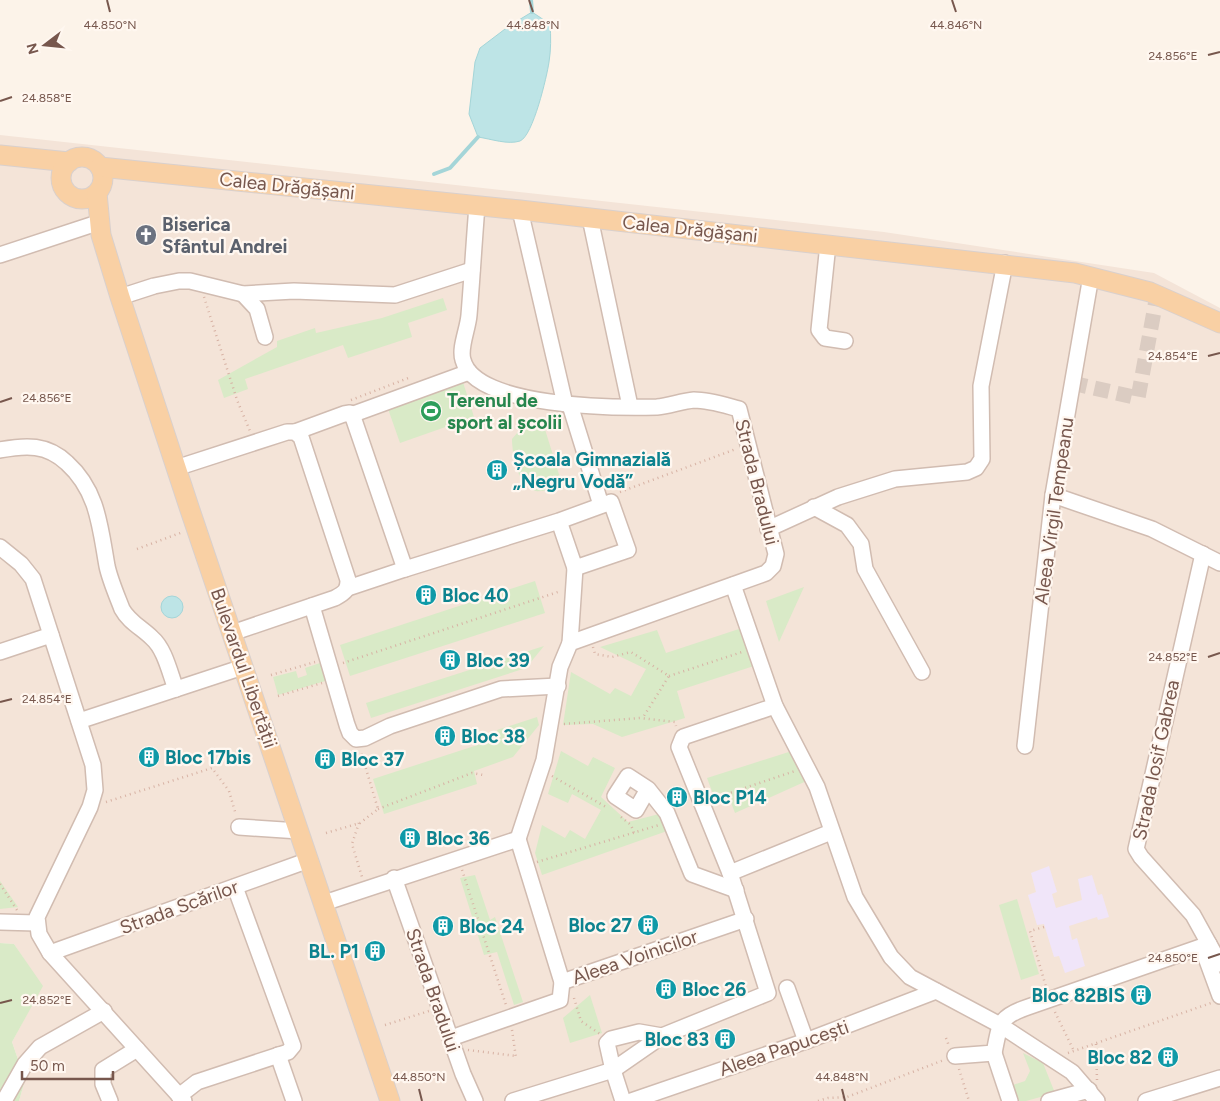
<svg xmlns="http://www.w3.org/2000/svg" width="1220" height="1101" font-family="Figtree,sans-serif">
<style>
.residential{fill:#f4e4d8}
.education{fill:#f0e5f9}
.green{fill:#d9eac7}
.water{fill:#bde4e6;stroke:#a4d5d8}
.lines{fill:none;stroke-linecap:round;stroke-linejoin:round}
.stream{stroke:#a4d5d8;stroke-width:4}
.minor-tunnel{stroke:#dbccc2;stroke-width:15;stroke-dasharray:15 8;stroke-linecap:butt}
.minor-casing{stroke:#d1bcb1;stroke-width:18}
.major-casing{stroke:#d9d0cd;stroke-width:21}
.path{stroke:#d7b2a4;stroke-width:2.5;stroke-dasharray:1 4;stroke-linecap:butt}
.minor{stroke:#fff;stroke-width:15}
.major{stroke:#f9d0a4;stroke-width:19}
.ticks{fill:none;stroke:#77574d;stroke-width:2}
.labels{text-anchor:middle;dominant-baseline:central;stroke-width:4.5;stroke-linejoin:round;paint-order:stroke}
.street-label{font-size:19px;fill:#77574d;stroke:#fff7f0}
.worship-label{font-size:19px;font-weight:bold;fill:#5b616d;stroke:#fff7f0;text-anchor:start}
.leisure-label{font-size:19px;font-weight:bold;fill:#27864d;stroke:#fff7f0;text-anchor:start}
.culture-label{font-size:19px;font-weight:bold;fill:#0d838f;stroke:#fff7f0;text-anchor:start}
.ticks-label{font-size:12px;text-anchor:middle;fill:#77574d;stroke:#fff7f0;stroke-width:4.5;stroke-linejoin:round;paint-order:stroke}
</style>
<rect width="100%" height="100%" fill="#fcf3e9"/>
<polygon class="residential" points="0,135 884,232 1154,273 1220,308 1220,1101 19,1101 25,1080 12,1042 42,986 14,944 0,943"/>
<polygon class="education" points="1049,866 1057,892 1052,894 1056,908 1082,900 1078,879 1092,875 1098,895 1102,894 1109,917 1098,920 1097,917 1069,926 1072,940 1077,938 1085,966 1065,973 1059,956 1054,957 1044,924 1037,925 1028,895 1036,892 1031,873"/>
<g class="green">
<polygon points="443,298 447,310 408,323 412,337 348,358 343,345 245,379 248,389 224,398 218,380 277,347 277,341 315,328 316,333 382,318"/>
<polygon points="462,379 474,417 400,443 387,406"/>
<path d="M 543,423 L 562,484 C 555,486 543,493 536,491 C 518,488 512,454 512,439 L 518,432 Z"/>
<polygon points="535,581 545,613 350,676 340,645"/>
<polygon points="804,587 779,642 766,601"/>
<polygon points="745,627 757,665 677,691 685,718 622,737 593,724 563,725 571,672 610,694 615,688 631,696 646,669 600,647 657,630 666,653"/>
<polygon points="544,646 526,668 371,718 366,703"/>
<polygon points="326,661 332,679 278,695 273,677 296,671 298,678 307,675 305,668"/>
<polygon points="537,717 539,725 513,757 474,771 477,784 384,814 373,779 499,738 497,730"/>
<polygon points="795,750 811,779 735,813 727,792 713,794 707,778"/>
<polygon points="561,751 588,766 593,757 615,768 601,797 628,822 663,813 670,830 542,875 535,853 542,825 565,838 570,830 585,839 601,810 572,794 568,803 548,794"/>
<polygon points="475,875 490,920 495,917 523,1002 514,1005 497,952 484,955 460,878"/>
<polygon points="0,881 18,907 0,909"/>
<polygon points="1017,899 1039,974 1021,980 999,905"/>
<polygon points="0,943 14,944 43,986 12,1042 25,1080 19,1101 0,1101"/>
<polygon points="590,995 602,1033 570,1043 563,1018"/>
<polygon points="1023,1053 1043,1063 1055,1093 1026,1101 1012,1101 1007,1087 1025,1081 1030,1071"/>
</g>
<g class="water">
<path d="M 532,12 L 550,24 C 551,37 551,50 549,62 C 547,76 533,136 520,141 C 508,145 491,139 478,137 L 469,114 L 475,62 L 480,48 L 509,26 Z"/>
<circle cx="172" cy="607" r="11"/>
</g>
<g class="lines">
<g class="stream">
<polyline points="531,0 532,12"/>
<polyline points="434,174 450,168 478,137"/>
</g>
<polyline class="minor-tunnel" points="1072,383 1138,398 1157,295"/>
<g class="minor-casing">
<g id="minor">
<path d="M 477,206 C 474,242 472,279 469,315 C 468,329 459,348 463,360 C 475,408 617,408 657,407 C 669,406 682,401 694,400 C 709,400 724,405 739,409 L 776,554 L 773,566 L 766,573 L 570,643 L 560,667 L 544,760 L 518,839"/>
<polyline points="520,210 565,404"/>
<polyline points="590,218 630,406"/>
<polyline points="828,244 819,330 825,338 845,341"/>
<polyline points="0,255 94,224"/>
<polyline points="243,294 257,309 265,337"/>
<polyline points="120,297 154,286 179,281 190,281 243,294 294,291 395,295 472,270"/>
<polyline points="570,405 601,505"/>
<polyline points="351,415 469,372"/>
<polyline points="295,432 344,414 350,413 353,417 405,569 348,588"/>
<path d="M 0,450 C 26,445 47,444 67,463 C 98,491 100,527 107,566 C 110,580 117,596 122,609 C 129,622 142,628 152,638 C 165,649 170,674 176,689"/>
<path d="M 176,468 L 287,432 L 295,432 L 301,437 L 348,580 C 348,591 344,593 335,598 L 232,633"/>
<polyline points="1053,495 1152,529 1220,563"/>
<polyline points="814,507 847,525 861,544 865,569 922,672"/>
<polyline points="768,529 838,497 895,479 967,472 976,468 982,459 981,386 1005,263"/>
<polyline points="0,547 21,564 33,579 93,765 95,790 90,807 37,917 39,934 50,953 184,1101"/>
<polyline points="1203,554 1136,849 1141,857 1193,915 1209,944"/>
<polyline points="405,569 559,521 611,502 628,550 575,568 559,521"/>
<polyline points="733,585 775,706 817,787 855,897 891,957 910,977 1000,1025 1072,1072 1097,1101"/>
<polyline points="312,606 347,725 350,733 356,739 365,738 390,726 501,689 558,686"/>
<polyline points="570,643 575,568"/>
<polyline points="0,652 51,635"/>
<polyline points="79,721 243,667"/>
<polyline points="1025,746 1053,495 1091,276"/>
<polyline points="648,789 636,810 615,796 628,776 648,789 667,813 692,874 736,890"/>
<polyline points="239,827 299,831"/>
<polyline points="730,873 831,832"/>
<polyline points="394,878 463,1074 475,1101"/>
<polyline points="324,903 518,839"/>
<polyline points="0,922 36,923"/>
<polyline points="1202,947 1220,996"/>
<polyline points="50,953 309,860"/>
<polyline points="562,982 746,919"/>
<polyline points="787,988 806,1041"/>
<polyline points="662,1036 613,1070 607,1043 611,1039 639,1032 662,1036 768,993 730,873 679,747 683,737 775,706"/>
<polyline points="451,1038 560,1000 562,982 518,839"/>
<polyline points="994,1053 1010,1101"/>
<polyline points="278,1055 294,1101"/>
<path d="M 955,1056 L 994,1053 C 1000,1024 998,1017 1028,1007 L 1209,944 L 1220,964"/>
<polyline points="179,1096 197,1082 288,1052 293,1046 235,887"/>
<polyline points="4,1101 25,1064 40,1047 104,1011"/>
<polyline points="110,1101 103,1084 103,1070 137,1049"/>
<polyline points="513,1101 613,1070 623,1101"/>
<polyline points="631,1101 806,1041 936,991"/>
<polyline points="1049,1101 1089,1090"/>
<polyline points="1146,1101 1220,1078"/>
</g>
</g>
<g class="major-casing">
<g id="major">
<polyline points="0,155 69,162"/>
<circle cx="82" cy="178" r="21"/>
<polyline points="100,167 520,210 1075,273 1150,292 1220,323"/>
<polyline points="97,193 101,235 120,297 190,510 390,1101"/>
</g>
</g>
<g class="path">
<polyline points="204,297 237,400 250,431"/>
<polyline points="351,400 411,377"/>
<polyline points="620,492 736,449"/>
<polyline points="137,549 183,532"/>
<polyline points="593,647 595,654 612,657 631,652 669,676 642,719"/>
<polyline points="343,663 561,591"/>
<polyline points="271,675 315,662"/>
<polyline points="669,676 742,652"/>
<polyline points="278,696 322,683"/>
<polyline points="564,724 640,718 675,722 676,726"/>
<polyline points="552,776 606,807"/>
<polyline points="712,799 795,771"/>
<polyline points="106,802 212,768 229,791 236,815"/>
<polyline points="378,809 472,773 483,775"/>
<polyline points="621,817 631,825 634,833"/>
<polyline points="359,823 352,844 362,877"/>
<polyline points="326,833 360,823 378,809 361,752"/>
<polyline points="537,862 659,825"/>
<polyline points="462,870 506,1005"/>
<polyline points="0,884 17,910"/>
<polyline points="1044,927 1030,931 1046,987"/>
<polyline points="574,998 581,1021 600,1034"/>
<polyline points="1055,1012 1074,1051"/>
<polyline points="385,1025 429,1011"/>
<polyline points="512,1030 516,1058"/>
<polyline points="946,1038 949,1046"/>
<polyline points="1096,1044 1097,1080"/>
<polyline points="468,1050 516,1056"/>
<polyline points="1068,1053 1211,1003"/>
<polyline points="959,1069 969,1101"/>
<polyline points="818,1101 828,1098 847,1097 944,1060"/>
</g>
<use href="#minor" class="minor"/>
<use href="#major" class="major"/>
</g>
<path class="ticks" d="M 107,0 L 110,12M 529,0 L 533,12M 952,0 L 956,12M 1208,55 L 1220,52M 0,101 L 12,97M 1208,356 L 1220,353M 0,402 L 12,398M 1208,657 L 1220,653M 0,702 L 12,699M 1208,958 L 1220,954M 0,1003 L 12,1000M 419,1089 L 422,1101M 842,1089 L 845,1101"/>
<defs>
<g id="church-disc" transform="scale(1.125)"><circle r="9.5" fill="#6b7280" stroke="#fff7f0"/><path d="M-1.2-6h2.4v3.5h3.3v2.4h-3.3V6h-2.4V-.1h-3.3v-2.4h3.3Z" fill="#fff"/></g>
<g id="stadium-disc" transform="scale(1.125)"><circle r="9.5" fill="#2e9e5b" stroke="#fff7f0"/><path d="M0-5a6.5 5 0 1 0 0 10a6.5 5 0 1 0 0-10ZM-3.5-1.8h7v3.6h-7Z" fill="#fff"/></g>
<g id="building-disc" transform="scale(1.125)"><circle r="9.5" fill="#0f9aa8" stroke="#fff7f0"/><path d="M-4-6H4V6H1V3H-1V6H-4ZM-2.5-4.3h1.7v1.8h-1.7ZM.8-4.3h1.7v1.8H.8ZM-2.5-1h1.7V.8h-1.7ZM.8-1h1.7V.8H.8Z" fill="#fff"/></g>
</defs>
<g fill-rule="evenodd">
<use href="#church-disc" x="146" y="235"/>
<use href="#stadium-disc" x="431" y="411"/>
<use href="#building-disc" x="497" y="470"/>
<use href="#building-disc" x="426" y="595"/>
<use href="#building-disc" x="450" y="660"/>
<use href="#building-disc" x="445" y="736"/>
<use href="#building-disc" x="149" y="757"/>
<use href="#building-disc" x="325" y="759"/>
<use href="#building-disc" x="677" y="797"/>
<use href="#building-disc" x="410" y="838"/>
<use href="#building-disc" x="648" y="925"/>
<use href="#building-disc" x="443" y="926"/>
<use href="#building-disc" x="375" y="951"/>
<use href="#building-disc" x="666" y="989"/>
<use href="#building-disc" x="1141" y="995"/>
<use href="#building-disc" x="725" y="1039"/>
<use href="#building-disc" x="1168" y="1057"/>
</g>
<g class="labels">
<g class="street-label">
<text transform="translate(287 186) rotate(6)">Calea Drăgășani</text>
<text transform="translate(690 229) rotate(6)">Calea Drăgășani</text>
<text transform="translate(757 482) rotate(76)">Strada Bradului</text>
<text transform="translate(1054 511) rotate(-82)">Aleea Virgil Tempeanu</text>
<text transform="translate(244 668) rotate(71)">Bulevardul Libertății</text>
<text transform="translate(1156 760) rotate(-78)">Strada Iosif Gabrea</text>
<text transform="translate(179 907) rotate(-20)">Strada Scărilor</text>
<text transform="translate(635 957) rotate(-19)">Aleea Voinicilor</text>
<text transform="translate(433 990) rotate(71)">Strada Bradului</text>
<text transform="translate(784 1048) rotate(-19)">Aleea Papucești</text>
</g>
<g class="worship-label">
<text x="162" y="224">Biserica<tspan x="162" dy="22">Sfântul Andrei</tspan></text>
</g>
<g class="leisure-label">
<text x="447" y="400">Terenul de<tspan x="447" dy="22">sport al școlii</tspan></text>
</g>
<g class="culture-label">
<text x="513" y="459">Școala Gimnazială<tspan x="513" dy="22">„Negru Vodă”</tspan></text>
<text x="442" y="595">Bloc 40</text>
<text x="466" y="660">Bloc 39</text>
<text x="461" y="736">Bloc 38</text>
<text x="165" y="757">Bloc 17bis</text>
<text x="341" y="759">Bloc 37</text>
<text x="693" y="797">Bloc P14</text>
<text x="426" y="838">Bloc 36</text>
<text x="632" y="925" text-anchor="end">Bloc 27</text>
<text x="459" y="926">Bloc 24</text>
<text x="359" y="951" text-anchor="end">BL. P1</text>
<text x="682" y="989">Bloc 26</text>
<text x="1125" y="995" text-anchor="end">Bloc 82BIS</text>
<text x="709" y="1039" text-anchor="end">Bloc 83</text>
<text x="1152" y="1057" text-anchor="end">Bloc 82</text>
</g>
</g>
<g class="ticks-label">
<text x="110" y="29">44.850°N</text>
<text x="533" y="29">44.848°N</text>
<text x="956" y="29">44.846°N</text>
<text x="1173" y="60">24.856°E</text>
<text x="47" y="102">24.858°E</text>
<text x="1173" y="360">24.854°E</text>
<text x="47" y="402">24.856°E</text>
<text x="1173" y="661">24.852°E</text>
<text x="47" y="703">24.854°E</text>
<text x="1173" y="962">24.850°E</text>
<text x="47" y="1004">24.852°E</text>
<text x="419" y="1081">44.850°N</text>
<text x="842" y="1081">44.848°N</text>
</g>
<g transform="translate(45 45) rotate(254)" stroke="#fff7f0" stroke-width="4" paint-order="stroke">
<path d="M0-4L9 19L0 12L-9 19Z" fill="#77574d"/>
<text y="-8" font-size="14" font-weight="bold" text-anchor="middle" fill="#77574d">N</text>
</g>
<path d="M22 1071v8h91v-8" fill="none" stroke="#77574d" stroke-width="2.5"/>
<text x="30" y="1071" font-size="15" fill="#77574d" stroke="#fff7f0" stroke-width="4" paint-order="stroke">50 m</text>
</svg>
